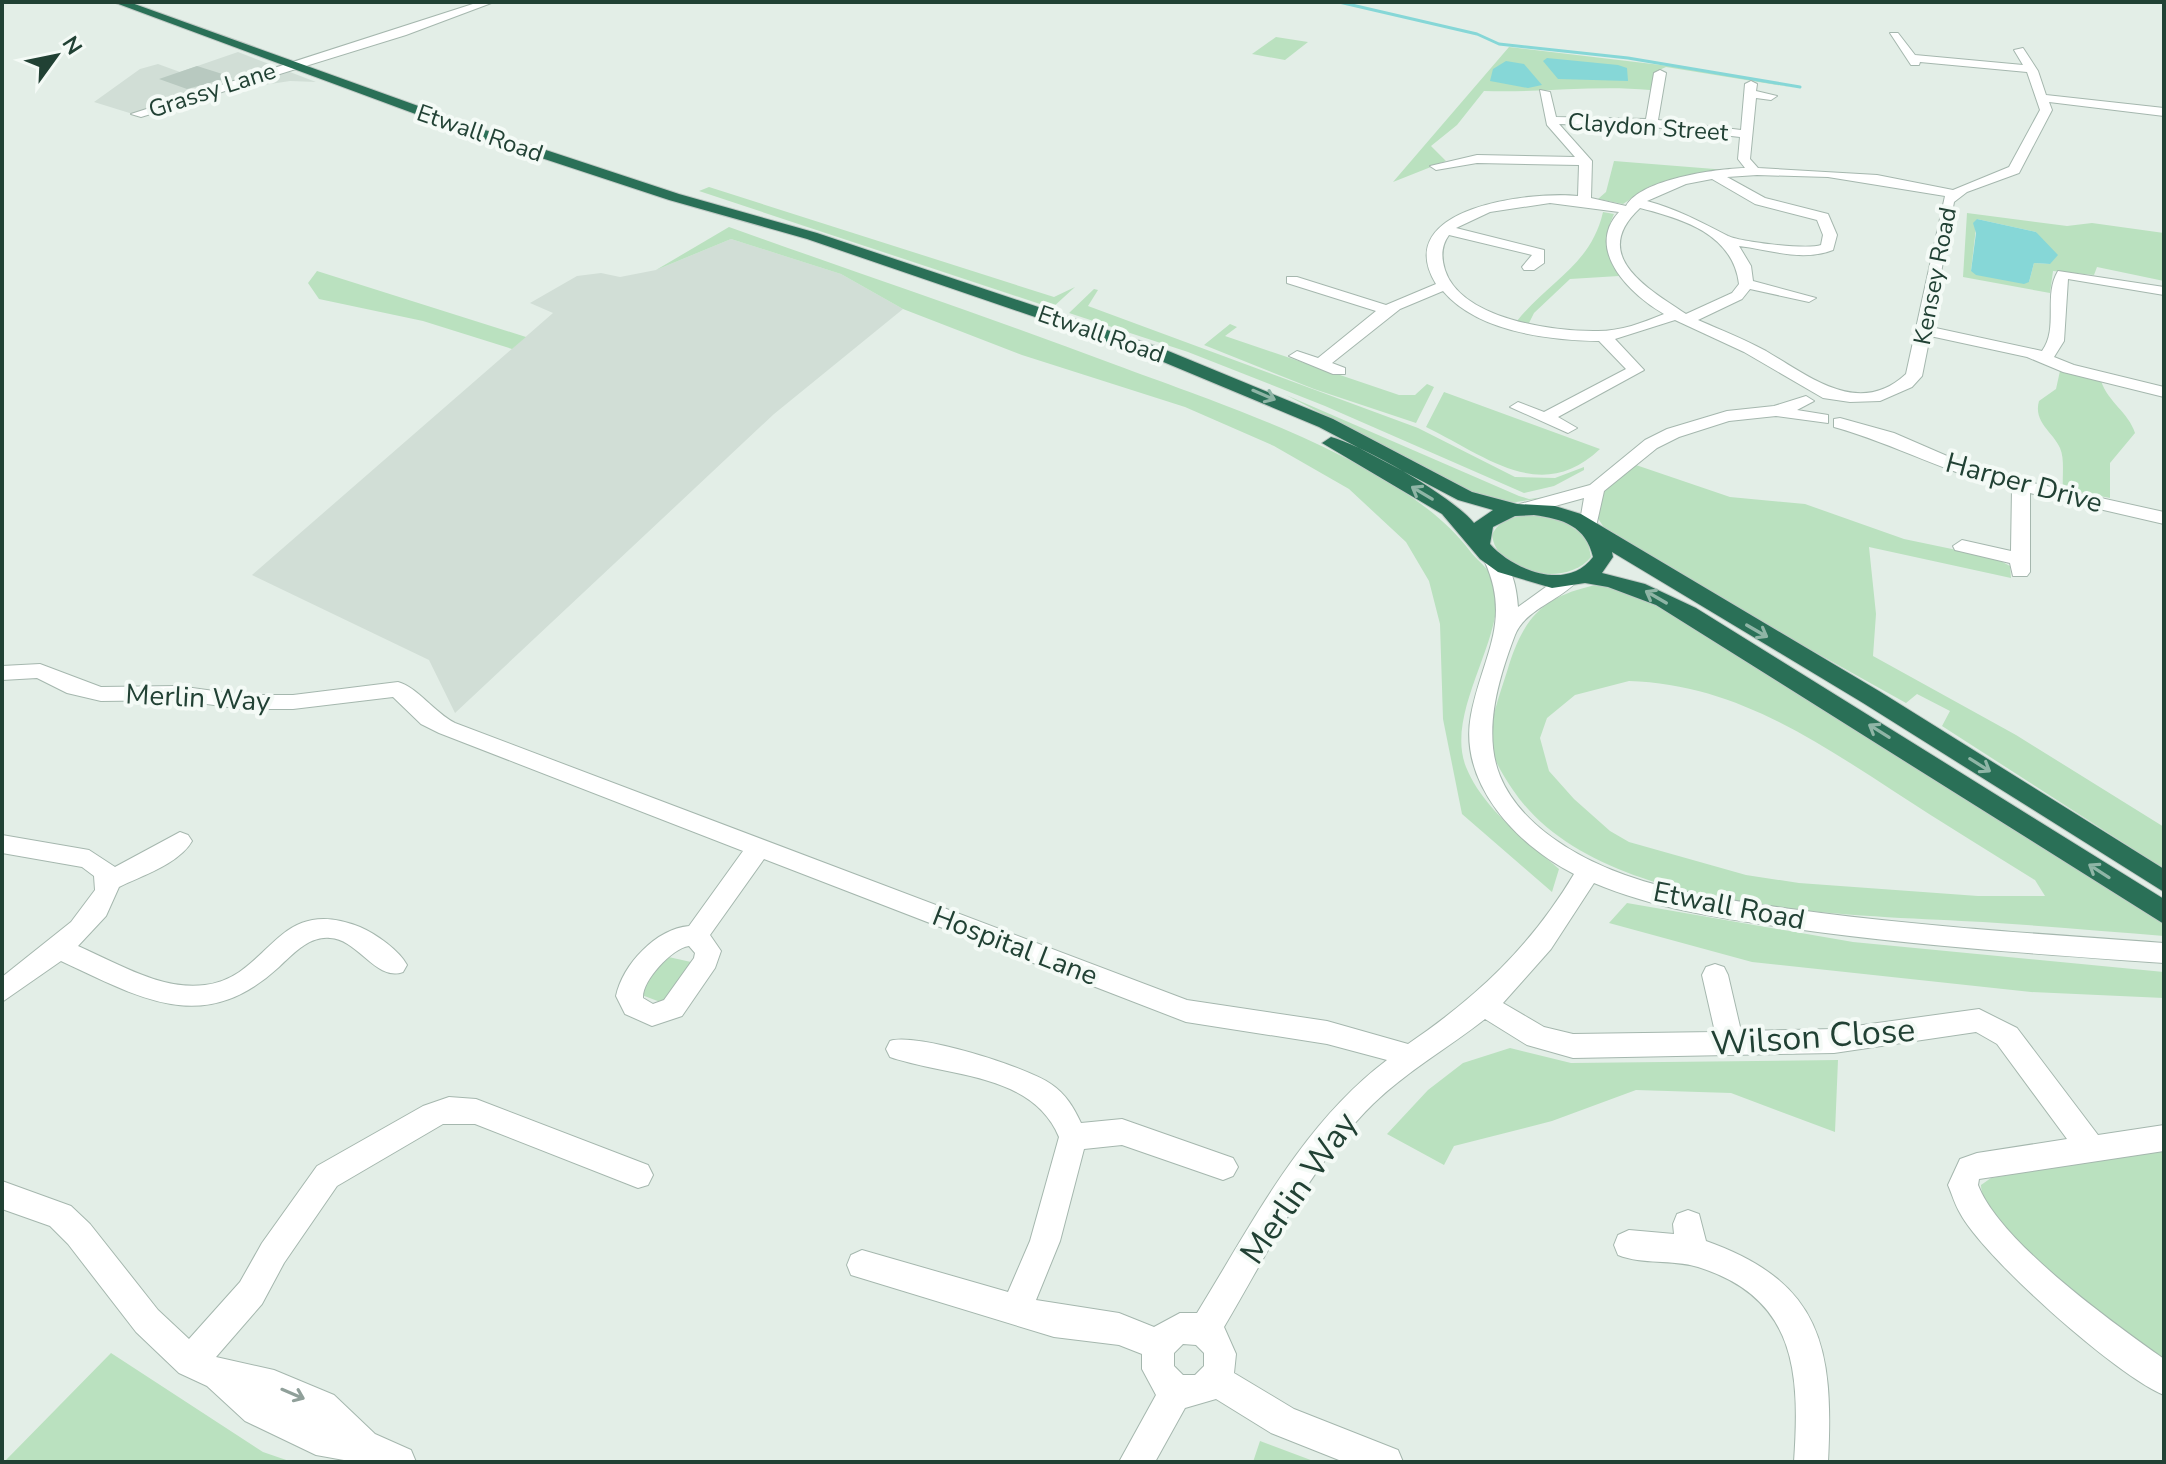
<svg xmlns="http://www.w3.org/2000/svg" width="2166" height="1464" font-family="'Nunito Sans',sans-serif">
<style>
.built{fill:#d1ded6}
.green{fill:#bae1bf;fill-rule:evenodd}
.water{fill:#86d7d7}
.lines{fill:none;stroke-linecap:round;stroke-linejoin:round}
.stream{stroke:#86d7d7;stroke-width:3}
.building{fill:#b8c9c0}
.minor-casing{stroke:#a5b7ae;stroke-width:2}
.highway-casing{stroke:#c1cac6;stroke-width:2}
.minor{fill:#fff;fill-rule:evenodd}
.highway{fill:#2a7057;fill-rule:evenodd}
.oneway{stroke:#8fb5a6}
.oneway2{stroke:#90a09a}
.labels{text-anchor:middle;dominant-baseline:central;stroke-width:8;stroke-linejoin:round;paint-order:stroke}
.far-street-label{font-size:24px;fill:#214134;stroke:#f4faf6}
.street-label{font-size:28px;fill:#214134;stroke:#f4faf6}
.near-street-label{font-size:34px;fill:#214134;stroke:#f4faf6}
</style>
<rect width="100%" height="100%" fill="#e3eee7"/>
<g class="built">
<polygon points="238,52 316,82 290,81 198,95 136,115 94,102 140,69 158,64 180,72"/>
<polygon points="731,239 841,274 903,309 774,414 455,713 429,660 252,575 553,313 530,303 577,276 601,273 620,277 656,270"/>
</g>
<g class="green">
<polygon points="1276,37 1308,42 1285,60 1252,54"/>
<path d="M 1509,47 L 1703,70 L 1796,88 L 1666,67 L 1657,71 L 1650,90 C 1595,85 1540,93 1484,91 L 1457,125 L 1431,146 L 1446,161 L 1393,182 Z"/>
<polygon points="1614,161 1727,170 1650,186 1623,204 1598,199 1606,192"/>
<polygon points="709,187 1054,297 1075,287 1052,308 699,191"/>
<path d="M 1603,212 L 1614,214 C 1603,239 1606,253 1619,276 L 1570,279 L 1534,313 L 1528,325 L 1517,321 C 1549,281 1591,265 1603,212 Z"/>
<path d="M 1967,213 L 2067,226 L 2092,223 L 2164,233 L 2164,281 L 2097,267 L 2094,275 L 2053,271 L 2050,293 L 1963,277 ZM 1977,219 L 2036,232 L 2050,264 L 2034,263 L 2029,282 L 1971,271 Z"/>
<path d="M 729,227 C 858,273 988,317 1116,365 C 1220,404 1403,462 1470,551 C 1476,559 1485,565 1490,574 C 1519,622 1442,707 1466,767 C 1483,809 1526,840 1559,869 L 1552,892 L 1462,814 L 1443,719 L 1440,624 L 1429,581 L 1406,542 L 1349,489 L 1274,446 L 1185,407 L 1022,355 L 903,309 L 841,274 L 731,239 L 656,270 Z"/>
<polygon points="317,271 526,337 512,349 423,321 319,299 308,283"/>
<polygon points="1094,289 1098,290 1088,306 1418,428 1515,477 1555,478 1584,467 1584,470 1554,486 1524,493 1325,406 1188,352 1069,313"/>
<polygon points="1230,324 1237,327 1225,336 1399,395 1415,395 1427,384 1434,387 1416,423 1314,389 1204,345"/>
<path d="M 2060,371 L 2101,381 C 2108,402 2129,413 2135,433 L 2110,463 L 2110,498 L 2063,489 C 2062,477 2065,459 2060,448 C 2053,432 2033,422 2039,401 L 2056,389 Z"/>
<path d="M 1444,392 L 1600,449 C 1541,505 1486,456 1426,427 Z"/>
<polygon points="1286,395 1519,496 1529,499 1555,496 1510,503 1478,495"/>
<polygon points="1633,464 1730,497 1805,504 1904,539 1995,558 2010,566 2011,578 1869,547 1876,614 1873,656 2016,735 2164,827 2164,869 1942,726 1950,711 1917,694 1906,703 1611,538 1595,514 1603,490"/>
<path d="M 1533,515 L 1565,522 L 1587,538 L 1591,557 C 1568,587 1497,576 1492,535 C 1500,518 1516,516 1533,515 Z"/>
<path d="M 1596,585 C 1654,594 1704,633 1753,663 C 1892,745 2027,835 2164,922 L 2164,936 C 2104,931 2043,926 1983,922 C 1848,914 1597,915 1513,790 C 1503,775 1489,755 1491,735 C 1492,712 1503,686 1509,665 C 1525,615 1545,596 1596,585 ZM 1629,681 C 1732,684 1812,738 1895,792 C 1941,822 1988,851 2035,880 L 2045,896 L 1978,896 L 1799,883 L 1746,875 L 1629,842 L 1610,831 L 1574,799 L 1549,771 L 1540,738 L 1547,718 L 1575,695 Z"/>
<polygon points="1627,903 1853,942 2164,972 2164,998 2031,992 1752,962 1609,923"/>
<polygon points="664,956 691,962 663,1003 639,994"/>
<polygon points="1510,1048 1571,1063 1838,1060 1835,1132 1731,1093 1636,1090 1552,1121 1454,1146 1444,1165 1387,1134 1428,1090 1463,1063"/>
<path d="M 2164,1149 L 2164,1365 C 2126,1337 1981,1230 1981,1185 L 1991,1178 Z"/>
<polygon points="111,1353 263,1452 292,1462 4,1462"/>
<polygon points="1260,1441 1316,1462 1253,1462"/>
</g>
<g class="water">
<polygon points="1547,58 1618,65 1627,68 1628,81 1558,79 1543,61"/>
<polygon points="1506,61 1524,64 1542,85 1528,88 1490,81 1493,69"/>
<polygon points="1977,219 2036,232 2058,255 2050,264 2034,263 2029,282 2024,284 1976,275 1971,271 1976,233 1973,223"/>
</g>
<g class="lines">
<polyline class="stream" points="1339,2 1477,34 1499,44 1628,58 1800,87"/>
</g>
<polygon class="building" points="197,66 232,77 187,89 159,79"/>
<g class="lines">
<g class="minor-casing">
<g id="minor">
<polygon points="479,2 494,2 406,35 141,117 131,114"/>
<path d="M 1890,33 L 1898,33 L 1915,55 L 2023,65 L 2014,50 L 2023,48 L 2038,71 L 2046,95 L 2164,108 L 2164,116 L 2049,102 L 2052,110 L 2019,173 L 1967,192 L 1954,202 L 1931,327 L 2042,351 C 2059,328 2043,296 2058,271 L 2164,287 L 2164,295 L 2068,279 L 2064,341 L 2054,357 L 2074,365 L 2164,387 L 2164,397 L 2063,372 L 2027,357 L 1930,336 L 1922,376 L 1912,387 L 1880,401 L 1850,402 L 1823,398 L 1744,352 L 1675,320 L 1615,339 L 1644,370 L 1558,417 L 1577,428 L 1568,433 L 1510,407 L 1518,402 L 1544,412 L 1626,369 L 1599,341 C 1548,340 1478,332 1443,291 L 1400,309 L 1332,363 L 1345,368 L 1345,374 L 1333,374 L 1289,356 L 1297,351 L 1318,358 L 1376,311 L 1287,283 L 1287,277 L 1297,277 L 1386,305 L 1436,284 C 1389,207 1532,191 1578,196 L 1579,165 L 1477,163 L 1436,170 L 1430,166 L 1477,155 L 1575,157 L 1547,125 L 1540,90 L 1550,92 L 1556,117 L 1646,119 L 1654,73 L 1660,70 L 1666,73 L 1658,120 L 1741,130 L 1745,84 L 1751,81 L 1757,84 L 1756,91 L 1777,96 L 1771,100 L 1756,98 L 1750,159 L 1758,168 L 1877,175 L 1953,190 L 2009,167 L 2040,110 L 2027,72 L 1920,62 L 1919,65 L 1911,65 ZM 1559,124 L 1653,127 L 1740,137 L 1738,159 L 1745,168 C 1715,169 1641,179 1626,206 L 1591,198 L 1592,161 ZM 1757,175 L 1828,177 L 1945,196 L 1906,374 C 1859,418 1809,376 1766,351 C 1744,339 1721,330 1698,320 L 1742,299 L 1750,289 L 1809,302 L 1816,298 L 1753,281 L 1751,266 L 1739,246 C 1772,250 1801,262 1833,250 L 1837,235 L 1828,214 L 1765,198 L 1727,177 ZM 1712,179 L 1755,204 L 1817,220 L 1823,235 L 1821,245 C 1807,250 1741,242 1728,236 C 1701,222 1677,209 1647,201 L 1686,184 ZM 1550,203 L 1619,212 C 1584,250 1631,295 1664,314 C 1642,323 1621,331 1598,331 C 1553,332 1461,319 1445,270 C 1441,257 1441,246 1449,235 L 1532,255 L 1522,267 L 1524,270 L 1534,270 L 1544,263 L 1544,250 L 1456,228 L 1490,212 ZM 1640,208 C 1683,219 1733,234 1739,284 L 1732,293 L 1686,314 C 1649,289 1588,256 1640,208 Z"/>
<polygon points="1806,396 1814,401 1797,410 1828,415 1828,423 1776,416 1729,421 1679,437 1657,448 1604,491 1595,531 1588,533 1579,527 1584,498 1526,514 1517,508 1520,504 1590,485 1645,440 1667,429 1727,411 1774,406"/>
<path d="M 1840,418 L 1894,433 L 1984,472 L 2164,512 L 2164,524 L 2030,493 L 2030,572 L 2027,576 L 2013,576 L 2010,563 L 1955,550 L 1953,546 L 1962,540 L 2011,551 L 2012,489 C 1950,475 1895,444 1834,427 L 1834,419 Z"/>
<path d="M 1495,556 C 1513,561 1517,592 1518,607 L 1561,576 L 1568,574 L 1578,580 C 1562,600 1525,609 1515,635 C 1499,677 1482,732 1500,776 C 1520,825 1577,858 1625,875 C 1678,894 1735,901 1791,909 C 1914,926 2039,934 2164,943 L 2164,963 C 2039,954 1913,946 1789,928 C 1723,919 1656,909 1594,883 L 1551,949 L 1503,1003 L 1544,1027 L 1573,1034 L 1715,1032 L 1702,975 L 1706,967 L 1715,964 L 1724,967 L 1728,975 L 1741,1031 L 1834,1029 L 1979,1009 L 2017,1028 L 2098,1135 L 2164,1125 L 2164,1151 L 1979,1179 L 1978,1185 C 2000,1242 2113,1323 2164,1359 L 2164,1395 C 2117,1376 1984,1258 1960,1213 C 1955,1205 1952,1194 1948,1185 L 1960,1159 L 1977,1153 L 2067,1139 L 1997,1044 L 1976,1032 L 1834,1053 L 1573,1058 L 1527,1045 L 1485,1019 C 1448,1048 1407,1071 1373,1104 C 1309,1167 1269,1251 1224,1327 L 1236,1354 L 1234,1373 L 1294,1409 L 1398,1450 L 1403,1462 L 1344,1462 L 1271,1433 L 1216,1399 L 1185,1408 L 1155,1462 L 1119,1462 L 1156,1395 L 1142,1369 L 1142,1354 L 1119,1345 L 1054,1337 L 851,1275 L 847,1265 L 851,1255 L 862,1250 L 1008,1292 L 1030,1241 L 1059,1137 C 1032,1072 947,1077 890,1057 L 886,1049 L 890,1041 C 916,1032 1027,1067 1051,1084 C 1066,1094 1074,1108 1081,1123 L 1122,1119 L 1233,1158 L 1238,1167 L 1233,1176 L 1223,1180 L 1122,1145 L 1084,1149 L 1060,1241 L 1036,1300 L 1119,1313 L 1154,1327 L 1180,1313 L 1197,1313 C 1252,1224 1301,1125 1387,1060 L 1327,1044 L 1186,1022 L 764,859 L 710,935 L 721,951 L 715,968 L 682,1016 L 652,1026 L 625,1014 L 616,996 C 623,964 656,929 689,926 L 743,851 L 439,733 L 421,724 L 393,697 L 293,709 L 243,709 L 178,700 L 101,701 L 67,693 L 37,678 L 2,680 L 2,666 L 40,664 L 101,687 L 178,686 L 243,695 L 293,695 L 398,682 C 417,687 435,713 455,723 L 1187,1000 L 1327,1021 L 1408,1044 C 1477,997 1531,946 1574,874 C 1518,846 1458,784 1471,715 C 1482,657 1512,622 1485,562 ZM 689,946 L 695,953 L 694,958 L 664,1000 L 653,1004 L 643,998 C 642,981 671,949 689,946 ZM 1183,1344 L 1196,1345 L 1204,1353 L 1204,1366 L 1195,1375 L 1183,1375 L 1174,1366 L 1174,1353 Z"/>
<path d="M 180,832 L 188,835 L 192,841 C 179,864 141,876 119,887 L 106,916 L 78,946 C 117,963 162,991 205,985 C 271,977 275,893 360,927 C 376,934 399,950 407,965 L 403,972 C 376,982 358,939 330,938 C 309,936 293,954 279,967 C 203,1037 141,998 61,961 L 2,1002 L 2,977 L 71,922 L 95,890 L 94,876 L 82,867 L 2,853 L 2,835 L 89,850 L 115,867 Z"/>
<polygon points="449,1097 476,1099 648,1165 653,1175 648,1185 638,1188 475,1124 443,1124 337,1186 284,1263 262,1304 216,1357 274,1370 334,1395 375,1434 411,1450 416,1462 355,1462 316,1455 245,1421 207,1386 179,1373 136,1332 68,1244 50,1226 2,1209 2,1181 71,1206 90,1224 158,1310 189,1339 240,1282 262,1243 317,1166 423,1106"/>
<path d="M 1688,1210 L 1699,1214 L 1706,1241 C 1822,1282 1834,1348 1828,1462 L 1794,1462 C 1800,1373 1797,1298 1698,1267 C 1672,1259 1643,1265 1618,1255 L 1614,1245 L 1618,1235 L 1629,1230 L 1674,1234 L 1673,1224 L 1677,1214 Z"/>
</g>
</g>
<g class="highway-casing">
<path id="highway" d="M 113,2 L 129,2 L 485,130 L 679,194 L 817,233 L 1161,348 L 1333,419 L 1472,492 L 1517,504 L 1555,506 L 1581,514 L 1879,691 L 2164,869 L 2164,892 L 1863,703 L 1612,552 L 1613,557 L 1602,573 L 1645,584 L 1696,608 L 2164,899 L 2164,924 L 1656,605 L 1608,587 L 1585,583 L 1552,588 L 1498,572 L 1480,559 L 1442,514 L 1322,443 L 1331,437 C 1364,446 1452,496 1474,523 L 1493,510 L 1458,500 L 1319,427 L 1149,356 L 807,239 L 669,200 L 475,136 ZM 1534,515 C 1563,519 1586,526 1593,557 C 1567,592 1513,570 1490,544 L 1493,527 L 1515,516 Z"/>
</g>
<use href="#minor" class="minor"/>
<use href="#highway" class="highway"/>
</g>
<defs><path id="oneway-shaft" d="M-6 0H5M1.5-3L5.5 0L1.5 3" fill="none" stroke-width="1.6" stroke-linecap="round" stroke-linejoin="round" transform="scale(2)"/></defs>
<g class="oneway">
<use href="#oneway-shaft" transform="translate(1264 395) rotate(23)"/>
<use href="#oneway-shaft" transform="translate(1422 493) rotate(-149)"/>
<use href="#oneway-shaft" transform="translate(1656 597) rotate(-150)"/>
<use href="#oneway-shaft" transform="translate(1757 631) rotate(30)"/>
<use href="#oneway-shaft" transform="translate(1879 731) rotate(-148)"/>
<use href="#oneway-shaft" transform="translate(1980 765) rotate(32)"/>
<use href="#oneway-shaft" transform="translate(2099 871) rotate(-147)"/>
</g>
<use class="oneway2" href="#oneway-shaft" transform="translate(293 1394) rotate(23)"/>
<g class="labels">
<g class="far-street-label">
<text transform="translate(212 90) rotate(-18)">Grassy Lane</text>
<text transform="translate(1648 127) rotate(4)">Claydon Street</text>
<text transform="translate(480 133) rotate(19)">Etwall Road</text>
<text transform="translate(1935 276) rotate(-79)">Kensey Road</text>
<text transform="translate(1101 334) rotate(19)">Etwall Road</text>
</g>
<g class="street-label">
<text transform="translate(2024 483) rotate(15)">Harper Drive</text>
<text transform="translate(198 698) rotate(3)">Merlin Way</text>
<text transform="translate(1729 906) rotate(11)">Etwall Road</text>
<text transform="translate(1015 946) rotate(21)">Hospital Lane</text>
</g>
<g class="near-street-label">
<text transform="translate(1813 1037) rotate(-4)">Wilson Close</text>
<text transform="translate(1299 1188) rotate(-55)">Merlin Way</text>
</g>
</g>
<rect width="2166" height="1464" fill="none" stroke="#214134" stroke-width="8"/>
<g transform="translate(56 56) rotate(57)" stroke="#f4faf6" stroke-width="6" paint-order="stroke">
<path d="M0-6L14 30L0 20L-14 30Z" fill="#214134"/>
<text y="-12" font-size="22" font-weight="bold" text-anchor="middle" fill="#214134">N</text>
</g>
</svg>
